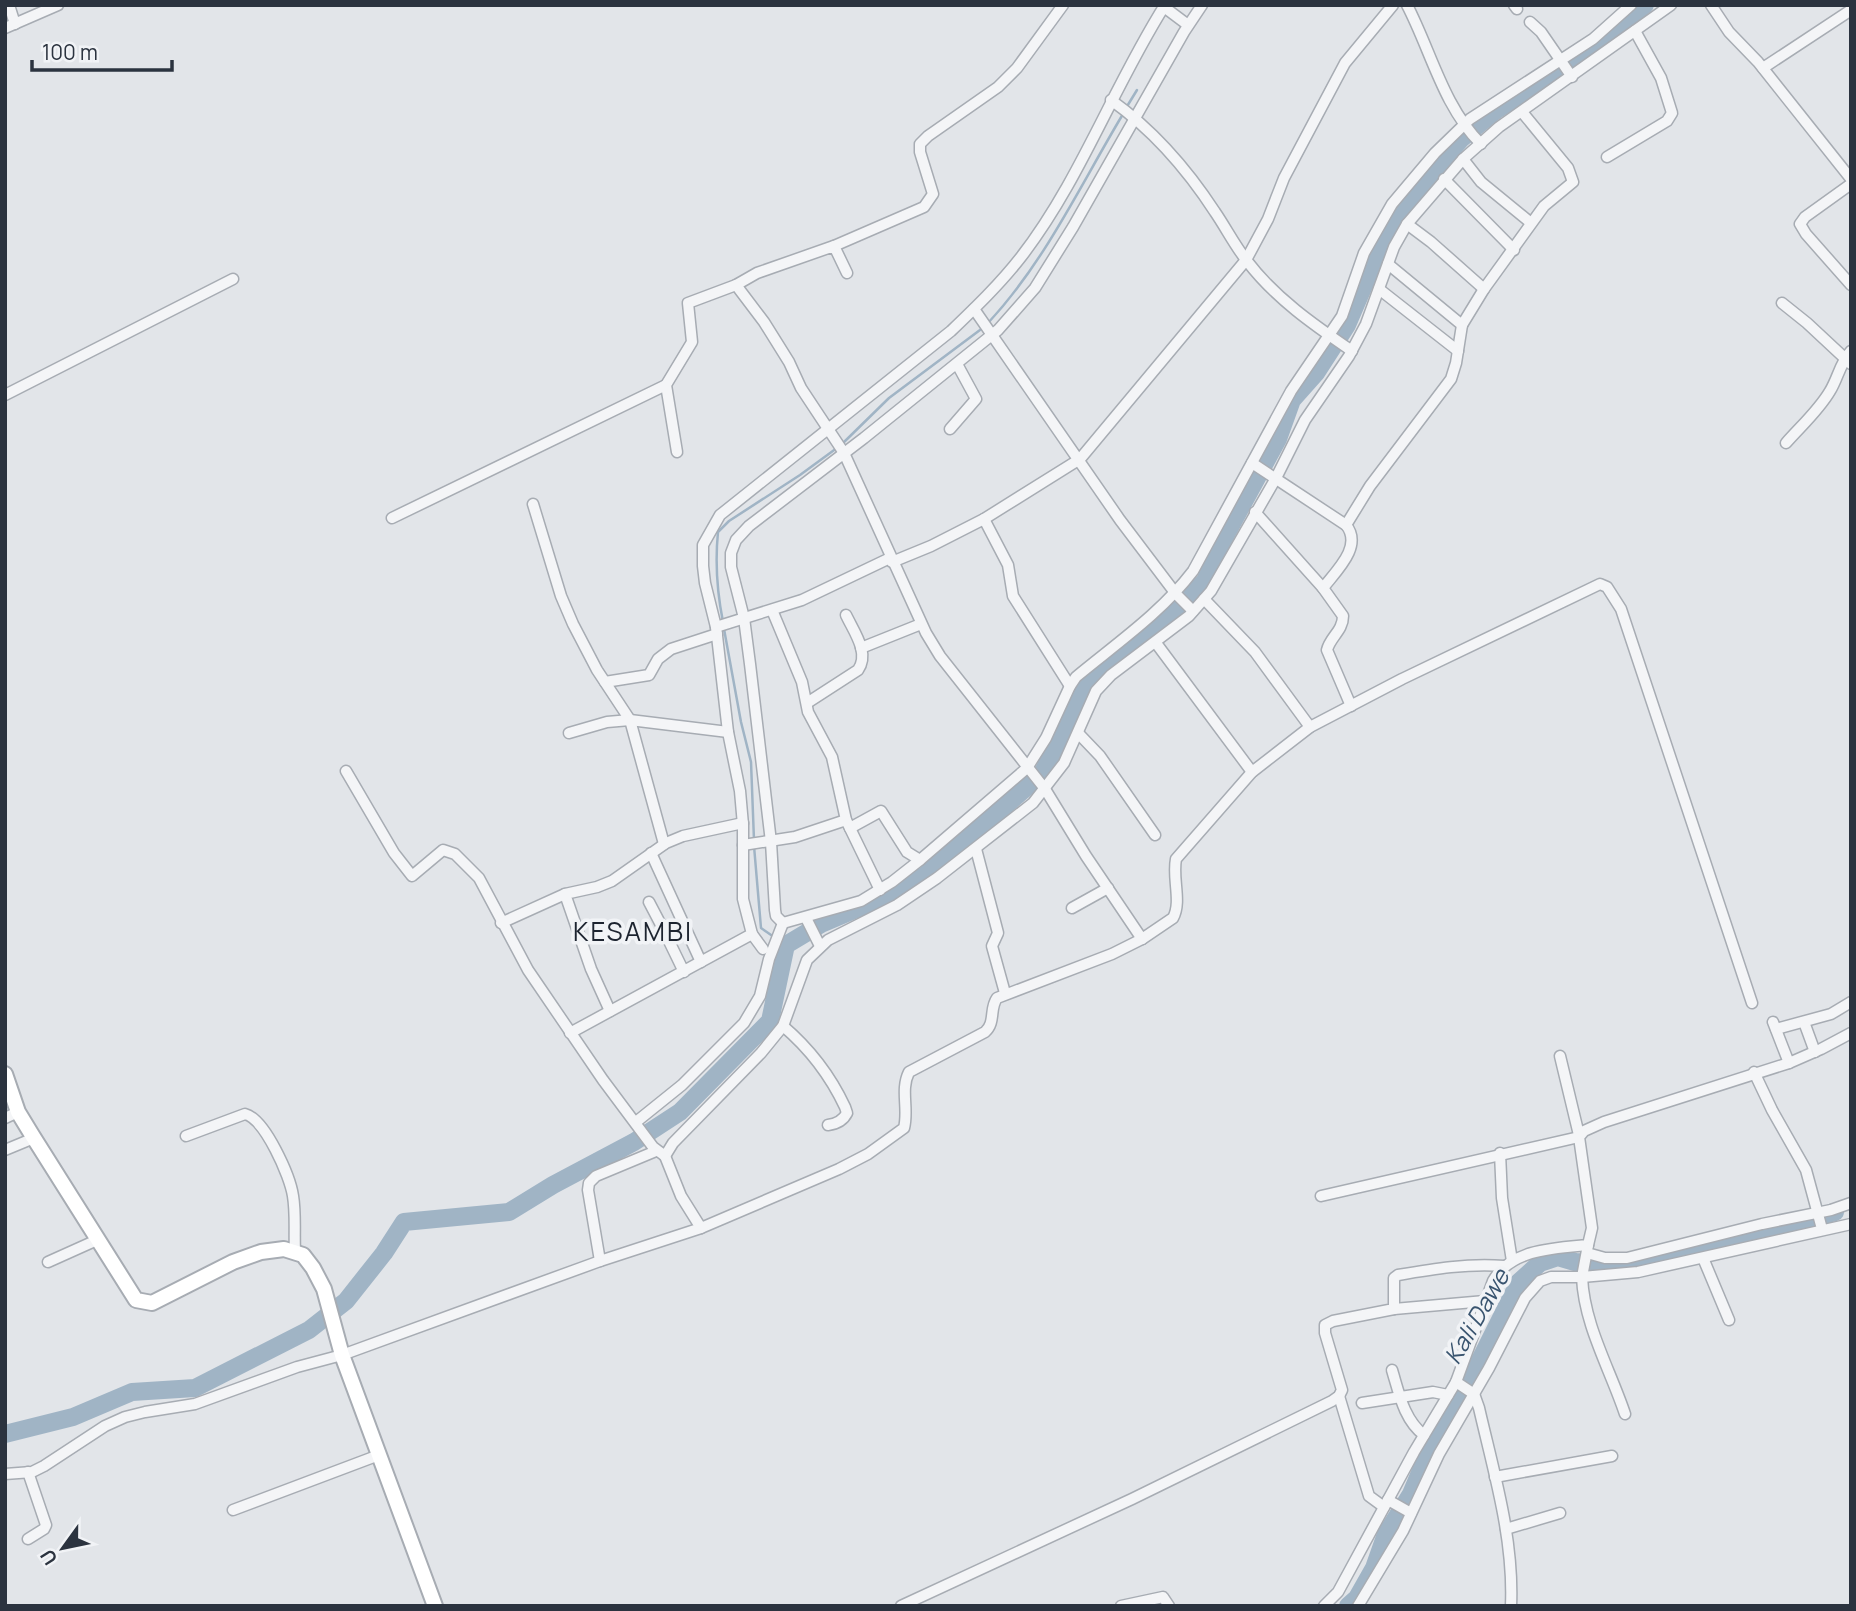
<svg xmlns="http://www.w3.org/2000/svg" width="1856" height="1611" font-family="Manrope,sans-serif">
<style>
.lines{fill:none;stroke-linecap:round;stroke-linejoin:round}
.stream{stroke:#a0b4c5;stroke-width:2.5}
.river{stroke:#a0b4c5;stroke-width:18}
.street-casing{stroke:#a7acb3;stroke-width:13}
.secondary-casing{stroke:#a7acb3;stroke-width:18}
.street{stroke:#f4f5f7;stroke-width:10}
.secondary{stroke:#fff;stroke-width:14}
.labels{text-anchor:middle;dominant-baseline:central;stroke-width:7;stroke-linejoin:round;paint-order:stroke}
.water-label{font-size:24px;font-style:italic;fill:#39546f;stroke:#f1f3f6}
.quarter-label{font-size:26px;letter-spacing:2px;fill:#1d2430;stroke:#f1f3f6}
</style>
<rect width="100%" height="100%" fill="#e2e5e9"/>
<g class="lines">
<g class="stream">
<polyline points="1126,108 1137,90"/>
<path d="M 988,323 C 1045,262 1081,184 1123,114"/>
<path d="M 723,622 C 717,592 715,562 718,532 L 729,521 L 800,475 L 841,445 L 889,398 L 984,327"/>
<polyline points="724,629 741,722 751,762 754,840"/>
<polyline points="754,846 761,928 774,937"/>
</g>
<g class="river">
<polyline points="5,1434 73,1417 132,1392 195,1388 309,1330 346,1301 384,1253 404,1222 509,1212 553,1185 634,1142 680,1112 770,1021 786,945 821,924 873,902 924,876 1042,774 1085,687 1102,664 1171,615 1205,581 1222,542 1278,439 1292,400 1316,373 1347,325 1378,253 1427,178 1461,139 1495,111 1577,59 1645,5"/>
<polyline points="1348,1606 1357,1598 1374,1568 1386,1534 1411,1494 1432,1444 1459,1402 1519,1282 1540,1263 1558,1257 1575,1262 1630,1266 1663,1260 1835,1212"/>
</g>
<g class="street-casing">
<g id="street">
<polyline points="9,5 15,24"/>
<path d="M 1407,5 C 1431,51 1443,106 1481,144"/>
<polyline points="1514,5 1517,9"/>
<polyline points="1711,5 1729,32 1758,62 1851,179"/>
<polyline points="1164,7 1188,25"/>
<polyline points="1530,22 1541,32 1572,77"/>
<polyline points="5,28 58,5"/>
<polyline points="1763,68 1851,10"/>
<path d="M 1111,100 C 1153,130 1187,169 1215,212 C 1226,228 1235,246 1247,261 C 1275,298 1314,325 1352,351"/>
<polyline points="1607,157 1667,121 1672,113 1661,78 1635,31"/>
<polyline points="1463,159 1481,182 1531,223"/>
<polyline points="1444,179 1514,250"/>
<polyline points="1851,184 1805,217 1800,224 1806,234 1851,285"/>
<polyline points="1407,224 1431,242 1484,289 1544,206 1573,182 1568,168 1522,112"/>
<polyline points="834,246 924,207 933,194 920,152 920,144 928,136 998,87 1017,68 1063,5"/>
<polyline points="847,273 834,246 757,273 736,285 764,322 789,362 801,388 844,453 926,633 940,656 1045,789 1086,856 1142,939"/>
<polyline points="1379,289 1458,351"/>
<polyline points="1782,303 1807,323 1851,364"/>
<polyline points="974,309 1120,520 1176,594 1193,611"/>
<polyline points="1462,325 1484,289"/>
<polyline points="5,395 233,279"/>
<polyline points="950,429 976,399 957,364"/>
<path d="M 1786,443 C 1801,426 1819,410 1830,391 C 1838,378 1840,363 1851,351"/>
<polyline points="677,452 666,385 692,342 688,303 736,285"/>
<path d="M 1252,463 L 1346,525 C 1363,546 1337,570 1323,588 L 1343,616 C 1343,631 1330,637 1327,650 L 1351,706"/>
<polyline points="533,504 561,596 573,624 597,670 630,720 664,844"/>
<polyline points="1255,512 1323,588"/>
<polyline points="392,518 666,385"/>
<polyline points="984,519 1008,565 1013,596 1070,686"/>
<polyline points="1346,525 1370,486 1451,379 1456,363 1462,325 1388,264"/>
<polyline points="892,562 931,546 984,519 1080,459 1246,260 1268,219 1284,178 1345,63 1393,5"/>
<polyline points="1204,599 1255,652 1310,727"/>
<polyline points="772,610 802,682 808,712 832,757 846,820 880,890"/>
<polyline points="716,627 802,600 890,558"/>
<polyline points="1156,643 1252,772"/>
<polyline points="861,648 921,624"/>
<polyline points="605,682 649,675 658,659 671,649 717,634"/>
<path d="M 807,703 L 858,670 C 870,653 854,632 846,615"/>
<polyline points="569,733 607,722 630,720 728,732"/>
<polyline points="1078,733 1100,756 1155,835"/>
<polyline points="346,771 394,853 412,876 443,850 455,854 479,878 528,970 603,1080 653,1147 665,1156 673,1143 761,1053 783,1026 807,960 828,940 897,905 937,878 1033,803 1064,763 1096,691 1111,675 1189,616 1211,591 1276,478 1305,420 1349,356 1366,324 1394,247 1407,224 1463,159 1499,127 1671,5"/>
<polyline points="850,828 881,811 907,852 920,860"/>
<polyline points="743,845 795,837 846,820"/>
<polyline points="976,849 998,933 992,946 1005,993"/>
<polyline points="651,853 701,962"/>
<polyline points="649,902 660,923 667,928 667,937 684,972"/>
<polyline points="1072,908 1108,888"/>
<polyline points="806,918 820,946"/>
<polyline points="501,923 565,894"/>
<path d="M 783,923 L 861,901 L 892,882 L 920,860 L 1027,768 L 1046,738 L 1070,686 L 1076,677 C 1117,643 1161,613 1193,571 L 1291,391 L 1342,316 L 1364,253 L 1392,204 L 1435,153 L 1470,119 L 1593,39 L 1631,5"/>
<polyline points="783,923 776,916 775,910 771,842 750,664 744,618 731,567 731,553 736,540 749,526 864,438 998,330 1035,288 1073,227 1184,32 1202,5"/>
<polyline points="752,934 763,949"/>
<polyline points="610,1011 591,969 565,894 597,887 612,881 666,843 683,836 743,823"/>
<polyline points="1773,1022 1789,1063"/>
<polyline points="1804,1022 1815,1052"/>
<path d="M 783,1026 C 810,1049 830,1075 845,1107 L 847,1113 C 843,1121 836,1124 828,1125"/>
<polyline points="1776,1029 1831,1014 1851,1002"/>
<path d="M 570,1033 L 752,934 L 743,899 L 743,825 L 740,791 L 728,732 L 716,627 L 705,583 L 703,566 L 703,545 L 720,515 L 951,331 C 975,308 1000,284 1021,257 C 1080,181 1113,87 1165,5"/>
<polyline points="1560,1056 1579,1135"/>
<polyline points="1754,1072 1772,1110 1806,1170 1822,1229"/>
<polyline points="5,1118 18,1112"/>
<polyline points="636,1122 682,1085 744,1023 760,996 769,959 783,923"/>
<path d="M 186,1136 L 245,1114 C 265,1119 290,1176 293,1196 C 296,1214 294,1233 295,1251"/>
<polyline points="5,1150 34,1138"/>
<polyline points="1500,1153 1502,1198 1512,1261"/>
<polyline points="1321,1196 1579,1137"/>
<path d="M 701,1228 L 839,1169 L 868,1154 L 904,1128 C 909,1109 900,1090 909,1072 L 985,1032 C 996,1022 989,1009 997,998 L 1112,954 L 1142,939 L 1173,918 C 1182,902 1172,878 1176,859 L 1252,772 L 1310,727 L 1402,679 L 1600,584 L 1607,587 L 1621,609 L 1752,1003"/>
<polyline points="1588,1245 1582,1277 1638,1272 1851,1224"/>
<polyline points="1587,1253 1605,1258 1627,1258 1762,1224 1831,1210 1851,1203"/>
<polyline points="1703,1258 1729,1320"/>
<polyline points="600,1261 588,1190 589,1183 596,1176 656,1151"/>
<polyline points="48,1262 97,1240"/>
<polyline points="1394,1309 1485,1301"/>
<path d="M 1392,1370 C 1399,1393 1404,1420 1424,1435"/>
<path d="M 1456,1382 L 1474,1394 L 1479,1408 C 1494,1473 1514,1539 1511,1606"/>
<polyline points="1339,1396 1369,1496 1384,1507"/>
<polyline points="1362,1403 1433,1392 1448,1395"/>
<polyline points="5,1474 32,1472 44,1466 105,1426 125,1417 145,1412 195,1404 297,1367 342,1355 600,1261 701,1228 681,1196 665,1156"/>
<polyline points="1495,1477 1612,1456"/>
<polyline points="1388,1500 1411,1513"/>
<polyline points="233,1510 379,1455"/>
<polyline points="1506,1529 1560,1513"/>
<polyline points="28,1539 44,1529 46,1525 28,1472"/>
<path d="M 901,1606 L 1132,1499 L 1332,1401 L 1339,1396 L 1342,1390 L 1325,1333 L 1325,1325 L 1333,1321 L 1394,1309 L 1394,1278 L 1398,1275 C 1433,1269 1468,1263 1504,1266"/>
<polyline points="1121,1606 1163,1597 1169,1606"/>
<path d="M 1324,1606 L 1338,1592 L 1414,1452 L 1456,1382 L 1493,1281 C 1511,1249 1555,1248 1588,1245 L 1592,1228 L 1579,1137 L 1584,1131 L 1604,1122 L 1789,1063 L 1821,1049 L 1851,1033"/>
<path d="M 1358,1606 L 1403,1531 L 1439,1454 L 1489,1368 L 1525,1298 L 1540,1281 L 1551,1277 L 1582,1277 C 1584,1325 1610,1369 1625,1414"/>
</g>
</g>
<g class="secondary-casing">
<polyline id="secondary" points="5,1074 18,1112 32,1135 136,1300 152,1303 233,1262 261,1252 284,1249 303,1255 313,1268 324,1289 342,1355 435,1606"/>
</g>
<use href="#street" class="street"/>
<use href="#secondary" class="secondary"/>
</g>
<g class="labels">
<g class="water-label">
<text transform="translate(1476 1316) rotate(-60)">Kali Dawe</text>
</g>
<g class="quarter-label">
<text x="633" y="931">KESAMBI</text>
</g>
</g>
<rect width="1856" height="1611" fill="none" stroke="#2b333f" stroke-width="14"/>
<g transform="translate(63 1548) rotate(237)" stroke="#f1f3f6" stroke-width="5" paint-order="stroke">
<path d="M0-5L12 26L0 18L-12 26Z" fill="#2b333f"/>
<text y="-10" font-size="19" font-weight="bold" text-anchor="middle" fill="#2b333f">U</text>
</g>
<path d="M32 60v10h140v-10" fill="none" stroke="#2b333f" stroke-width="3.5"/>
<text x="42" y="60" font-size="21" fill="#2b333f" stroke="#f1f3f6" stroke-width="5" paint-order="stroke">100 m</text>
</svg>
